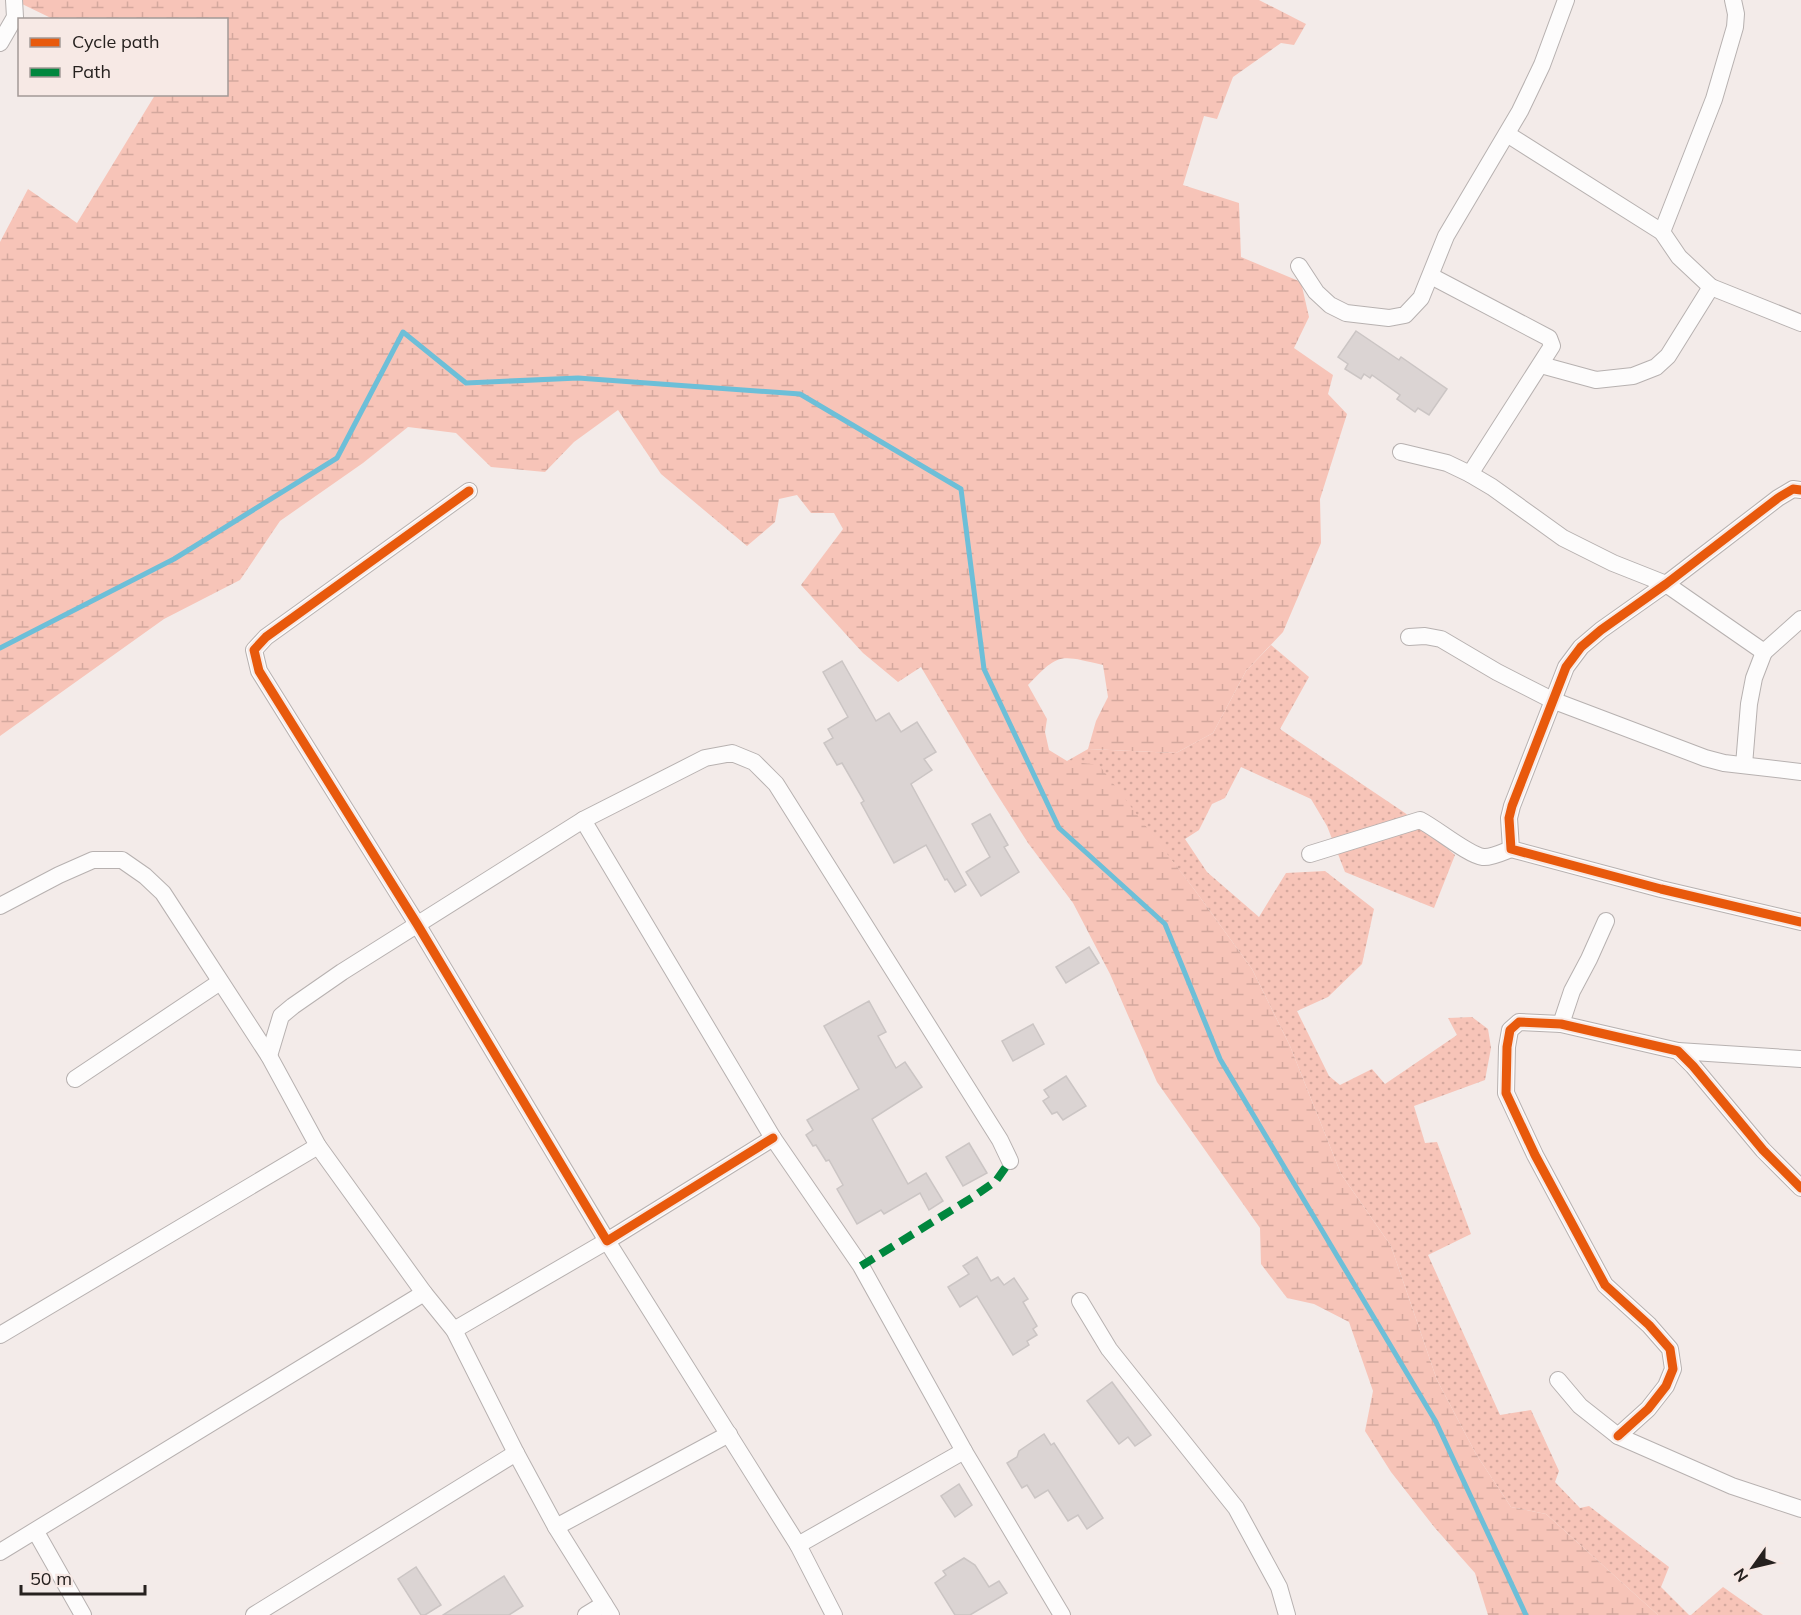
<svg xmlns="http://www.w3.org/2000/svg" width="1801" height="1615" font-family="Mulish,sans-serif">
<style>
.grass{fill:url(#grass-dots)}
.wetland{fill:url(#wetland-marsh)}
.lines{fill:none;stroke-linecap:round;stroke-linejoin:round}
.stream{stroke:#6dbfd8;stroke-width:5}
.building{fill:#dbd4d3;stroke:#cbc5c4;stroke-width:1.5}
.minor-casing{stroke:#b7b1b0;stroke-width:18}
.minor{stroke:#fdfcfc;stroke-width:16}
.quiet{stroke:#00873e;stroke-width:8;stroke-dasharray:15 8;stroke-linecap:butt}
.cycleway-casing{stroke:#f7e9e5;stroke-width:13}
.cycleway{stroke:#e8590c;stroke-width:9}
</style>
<defs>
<pattern id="grass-dots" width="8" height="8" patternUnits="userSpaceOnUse" patternTransform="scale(1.5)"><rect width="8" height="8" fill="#f7c4b8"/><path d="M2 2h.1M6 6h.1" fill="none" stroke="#d4a89e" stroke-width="1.8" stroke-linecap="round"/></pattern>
<pattern id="wetland-marsh" width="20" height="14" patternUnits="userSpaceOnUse" patternTransform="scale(1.5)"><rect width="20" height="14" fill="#f7c4b8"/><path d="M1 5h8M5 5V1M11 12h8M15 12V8" fill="none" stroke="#d4a89e"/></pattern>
</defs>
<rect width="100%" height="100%" fill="#f3ebe9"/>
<g class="grass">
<polygon points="1271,645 1309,677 1280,729 1405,813 1455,855 1434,908 1345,872 1327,826 1311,799 1241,767 1225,798 1212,804 1199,830 1185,839 1207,872 1259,917 1286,873 1325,871 1374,909 1362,964 1328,997 1297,1011 1329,1076 1340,1085 1372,1069 1385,1084 1457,1035 1448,1018 1472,1017 1488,1029 1491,1048 1485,1080 1414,1106 1425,1143 1437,1142 1471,1234 1428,1255 1500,1415 1531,1410 1559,1471 1555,1482 1580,1508 1589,1506 1669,1567 1661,1587 1689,1615 1658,1615 1546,1514 1511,1507 1476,1454 1437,1380 1391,1246 1341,1174 1290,1046 1252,969 1194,889 1151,834 1067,761 1088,749 1176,753 1213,733 1246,671"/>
<polygon points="1723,1587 1763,1615 1691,1615"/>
</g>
<path class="wetland" d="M 23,0 L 1259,0 L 1306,24 L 1294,45 L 1281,43 L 1233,77 L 1217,119 L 1204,116 L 1183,185 L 1239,203 L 1241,257 L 1301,282 L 1309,317 L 1294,348 L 1333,375 L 1328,394 L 1347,414 L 1320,499 L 1321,543 L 1283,632 L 1246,671 L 1213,733 L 1176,753 L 1088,749 L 1096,721 L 1108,697 L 1103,665 C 1060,655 1059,652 1028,685 L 1047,719 L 1045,732 L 1049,750 L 1067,761 L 1099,765 L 1194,889 L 1252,969 L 1290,1046 L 1341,1174 L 1391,1246 L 1437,1380 L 1476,1454 L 1511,1507 L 1546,1514 L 1658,1615 L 1488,1615 L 1475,1573 L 1435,1528 L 1391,1472 L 1365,1431 L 1373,1391 L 1349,1322 L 1314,1304 L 1287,1298 L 1261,1264 L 1260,1228 L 1157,1082 L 1110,974 L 1073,903 L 1028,843 L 991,785 L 921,667 L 898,682 L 863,653 L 801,585 L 843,529 L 834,513 L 811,513 L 797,495 L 779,499 L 775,522 L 747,546 L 661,474 L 618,410 L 574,442 L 545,472 L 491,467 L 456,433 L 408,427 L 363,463 L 280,521 L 240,580 L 164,619 L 0,736 L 0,242 L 28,189 L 77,223 L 155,95 L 226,94 L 226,20 L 53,19 L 22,4 Z"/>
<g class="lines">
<polyline class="stream" points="0,648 174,559 337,458 403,332 466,383 578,378 800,394 961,489 984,669 1059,828 1165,924 1220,1059 1436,1422 1526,1615"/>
</g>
<g class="building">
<polygon points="1356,331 1399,360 1401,357 1447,389 1429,415 1418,408 1415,412 1397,399 1400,395 1372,375 1370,378 1364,374 1361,379 1345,369 1348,364 1338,357"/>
<polygon points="842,661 876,721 889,713 901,732 917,722 936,752 924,759 932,770 911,784 966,885 955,892 947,879 945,880 926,845 894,863 861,803 864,801 842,763 837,765 824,743 833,738 828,729 848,717 823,672"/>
<polygon points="990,814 1008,845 1004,847 1019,872 981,896 966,872 990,857 972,824"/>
<polygon points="1089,947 1099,963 1066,983 1056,967"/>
<polygon points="869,1001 886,1032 878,1036 896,1068 905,1062 922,1087 872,1119 908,1184 926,1173 943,1201 929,1210 920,1193 884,1214 881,1210 857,1224 837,1189 843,1185 829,1160 826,1161 816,1145 813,1146 806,1135 813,1130 807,1120 859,1089 824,1026"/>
<polygon points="1033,1024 1044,1044 1013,1061 1002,1041"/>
<polygon points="1066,1076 1086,1106 1063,1120 1057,1112 1052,1114 1043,1101 1049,1097 1044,1090"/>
<polygon points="969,1143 987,1173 963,1186 946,1157"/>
<polygon points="977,1257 991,1281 998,1277 1004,1285 1014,1278 1028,1299 1023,1302 1037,1326 1033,1329 1037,1335 1027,1341 1029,1345 1013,1355 977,1296 960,1307 948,1287 969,1274 963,1266"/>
<polygon points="1112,1382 1151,1435 1135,1446 1128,1437 1119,1444 1087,1401"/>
<polygon points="1044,1434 1051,1445 1054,1443 1103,1518 1087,1529 1078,1515 1068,1521 1048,1490 1035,1498 1027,1485 1022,1488 1007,1463 1017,1457 1019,1451"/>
<polygon points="959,1484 972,1505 955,1517 941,1496"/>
<polygon points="964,1558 975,1565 989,1587 999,1581 1007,1593 970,1615 955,1615 935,1583 946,1575 943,1571"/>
<polygon points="416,1567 441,1605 425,1615 421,1615 398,1579"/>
<polygon points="504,1576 523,1606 509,1615 443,1615"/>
</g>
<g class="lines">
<g class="minor-casing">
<g id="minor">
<polyline points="0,43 15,17 14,0"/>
<polyline points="1507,134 1662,232 1679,257 1711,287 1801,323"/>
<polyline points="1662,232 1714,99 1735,27 1736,14 1733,0"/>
<polyline points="1299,266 1316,292 1330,305 1346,313 1389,318 1405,315 1421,298 1446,236 1520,111 1542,65 1566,0"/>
<polyline points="1431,276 1549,338 1552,346 1470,474"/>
<polyline points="1541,365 1596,380 1633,376 1656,367 1668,356 1711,287"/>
<polyline points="1401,452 1447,463 1470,474 1492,487 1563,538 1613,563 1666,584 1764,652 1801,619"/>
<polyline points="1801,490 1793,489 1778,498 1666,584 1601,630 1581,647 1566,667 1512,806 1509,818 1511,849 1661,889 1801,922"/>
<polyline points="469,491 266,637 254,650 259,671 417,924 607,1241 773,1138"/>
<polyline points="1409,637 1425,636 1441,639 1497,672 1552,700 1705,758 1724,763 1801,772"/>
<polyline points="1744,765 1749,704 1754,678 1764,652"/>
<polyline points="583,820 773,1138 861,1266 964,1451 1062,1615"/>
<path d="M 1310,854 L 1420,820 C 1436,828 1468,855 1483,857 C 1491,858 1503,852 1511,849"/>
<polyline points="0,906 59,875 93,860 122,860 145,876 163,893 269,1056 318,1146 424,1293 454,1330 516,1453 556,1527 611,1615"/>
<polyline points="1561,1024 1572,991 1589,959 1606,921"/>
<polyline points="1678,1051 1801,1059"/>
<polyline points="269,1056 281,1016 293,1006 342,972 583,820 705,758 732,753 754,762 776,784 1000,1140 1010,1161"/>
<polyline points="75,1079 220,982"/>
<polyline points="1080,1301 1109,1349 1236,1508 1279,1587 1287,1615"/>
<polyline points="454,1330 607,1241 798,1545 834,1615"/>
<polyline points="0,1335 318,1146"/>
<polyline points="1558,1380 1580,1406 1618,1436 1732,1486 1801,1509"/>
<polyline points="1618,1436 1648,1409 1666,1386 1673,1369 1670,1349 1649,1325 1605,1285 1535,1155 1506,1093 1507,1047 1510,1030 1519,1022 1561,1024 1678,1051 1693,1066 1763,1150 1801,1188"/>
<polyline points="556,1527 729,1434"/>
<polyline points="36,1532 83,1615"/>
<polyline points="798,1545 964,1451"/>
<polyline points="0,1552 424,1293"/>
<polyline points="254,1615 516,1453"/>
<polyline points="586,1615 604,1604"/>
</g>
</g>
<use href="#minor" class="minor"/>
<polyline class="quiet" points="861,1266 973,1197 996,1181 1010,1161"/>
<g class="cycleway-casing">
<g id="cycleway">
<polyline points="1801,490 1793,489 1778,498 1666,584 1601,630 1581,647 1566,667 1512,806 1509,818 1511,849 1661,889 1801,922"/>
<polyline points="469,491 266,637 254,650 259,671 417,924 607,1241 773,1138"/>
<polyline points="1618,1436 1648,1409 1666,1386 1673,1369 1670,1349 1649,1325 1605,1285 1535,1155 1506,1093 1507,1047 1510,1030 1519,1022 1561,1024 1678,1051 1693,1066 1763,1150 1801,1188"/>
</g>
</g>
<use href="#cycleway" class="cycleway"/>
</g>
<rect x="18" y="18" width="210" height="78" fill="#f7e9e5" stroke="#a39996" stroke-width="1.5"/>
<rect x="30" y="38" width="30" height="9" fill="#e8590c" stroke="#a39996" stroke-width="1.5"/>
<text x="72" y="48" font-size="18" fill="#26211f">Cycle path</text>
<rect x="30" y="68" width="30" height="9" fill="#00873e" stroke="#a39996" stroke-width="1.5"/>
<text x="72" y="78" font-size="18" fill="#26211f">Path</text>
<g transform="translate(1753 1567) rotate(236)" stroke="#f7e9e5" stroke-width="4.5" paint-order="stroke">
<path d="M0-4.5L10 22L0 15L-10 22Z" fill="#26211f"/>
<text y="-9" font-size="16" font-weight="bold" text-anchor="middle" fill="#26211f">N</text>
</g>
<path d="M21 1585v9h124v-9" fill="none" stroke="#26211f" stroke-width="3"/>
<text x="30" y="1585" font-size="18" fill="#26211f" stroke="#f7e9e5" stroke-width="4.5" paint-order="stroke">50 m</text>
</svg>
